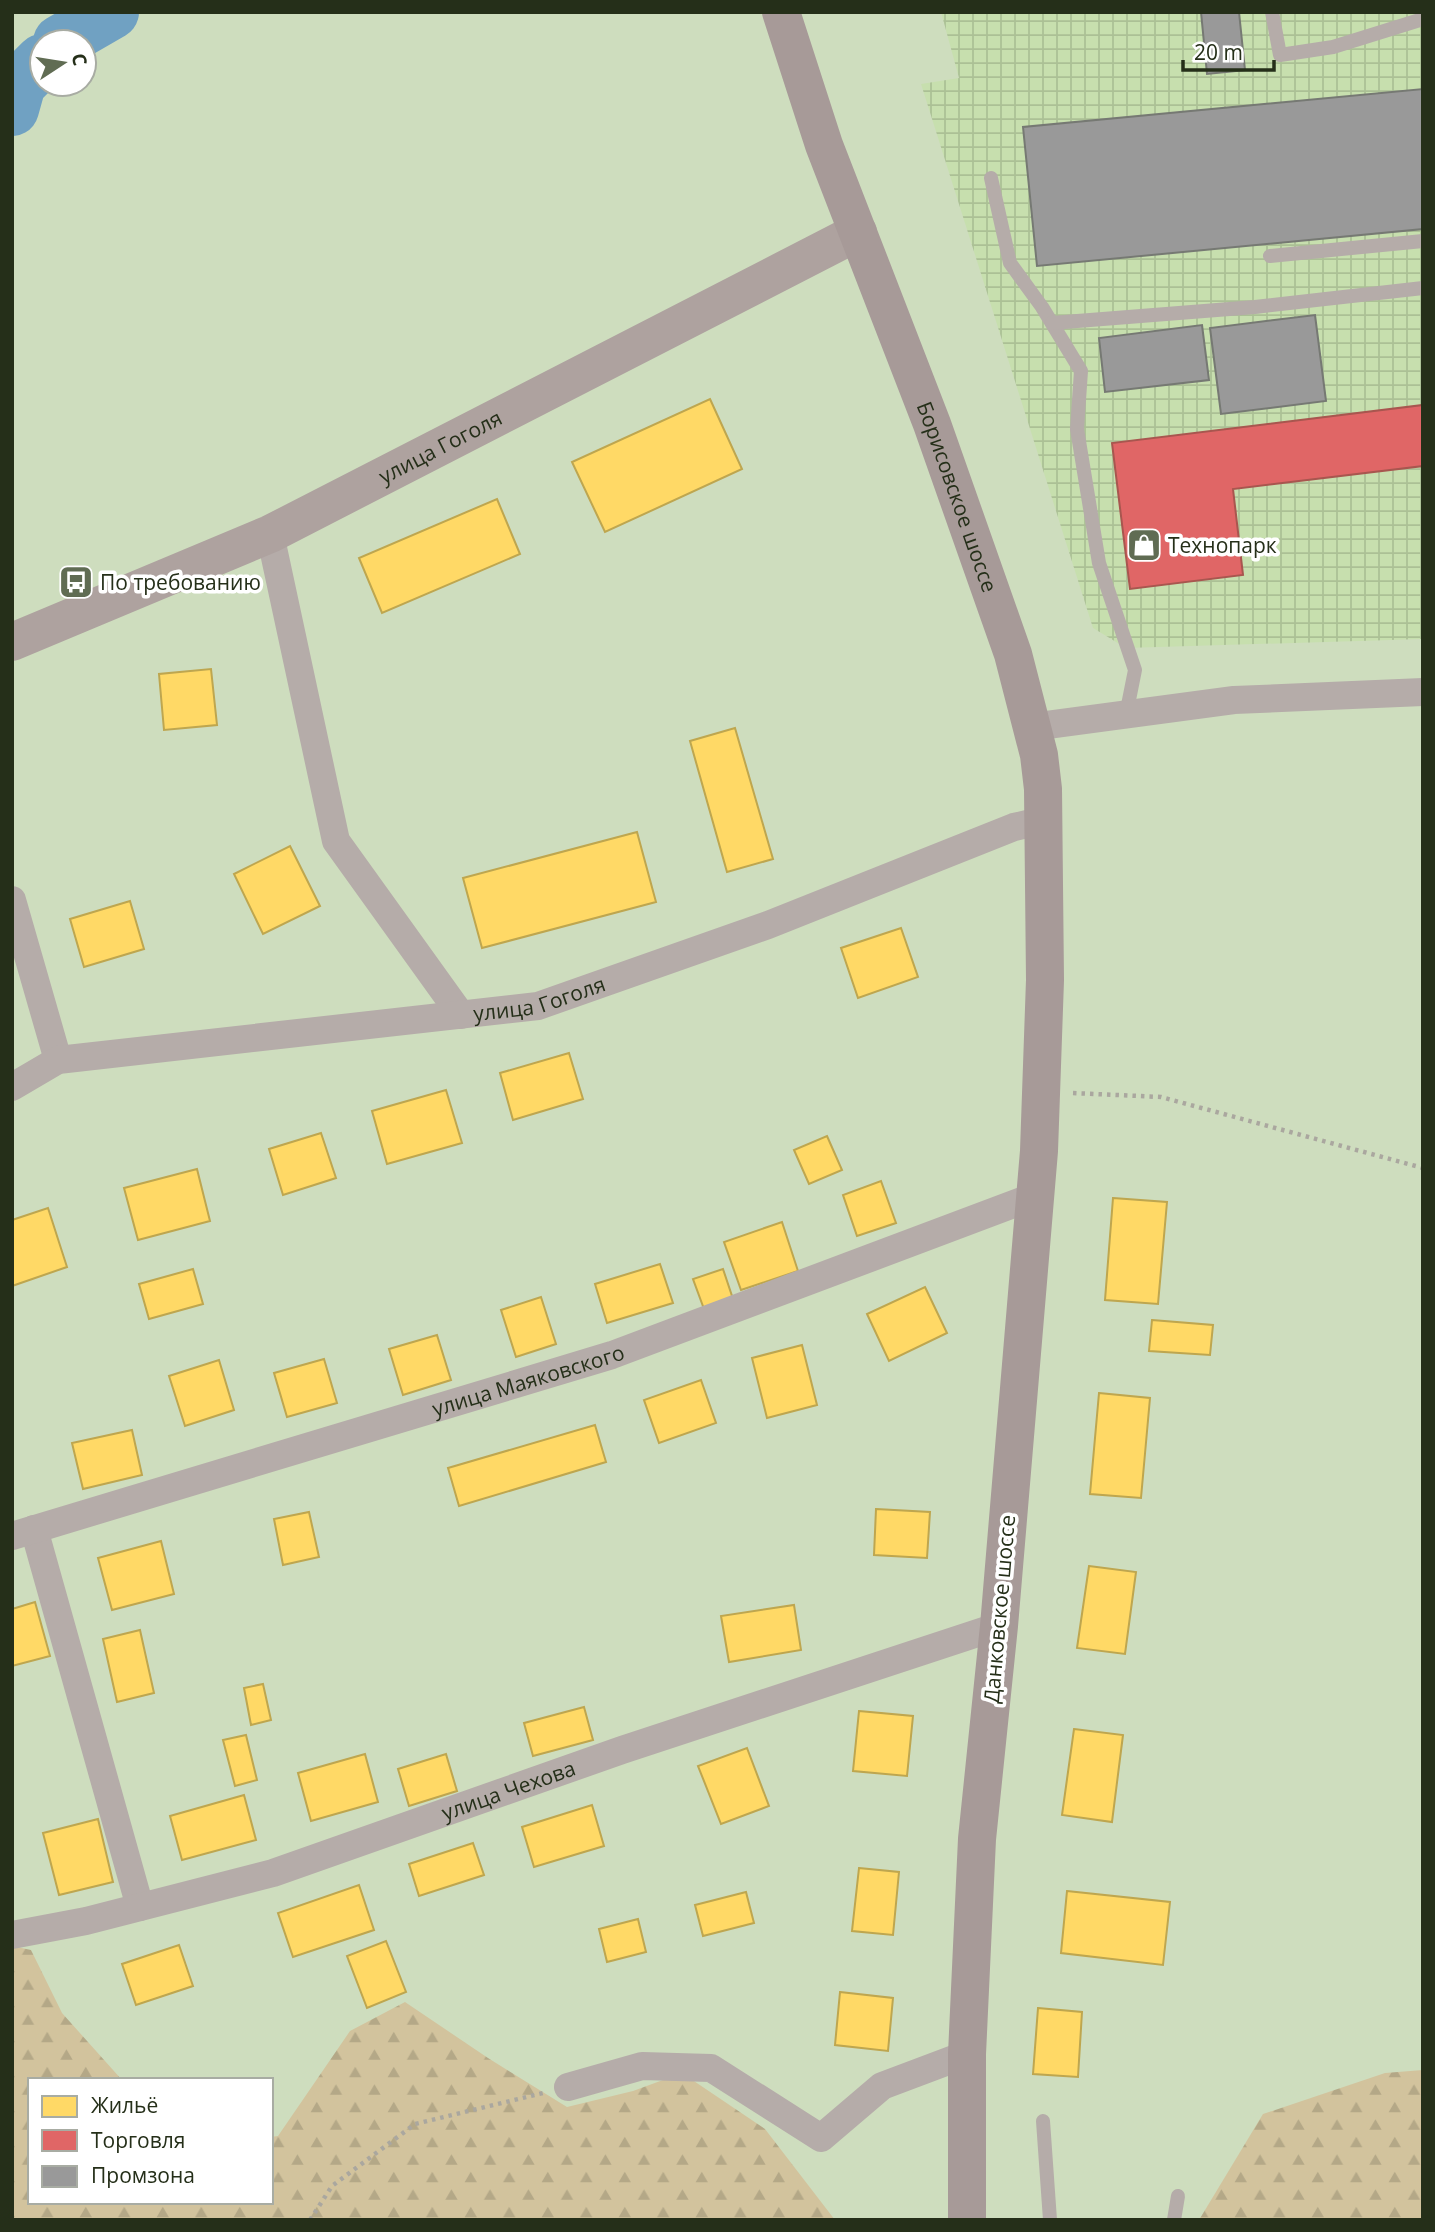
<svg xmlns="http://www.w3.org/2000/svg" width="1435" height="2232" font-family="'Open Sans',sans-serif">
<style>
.industrial{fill:url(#industrial-grid)}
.forest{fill:url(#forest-firs)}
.homes{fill:#ffd966;stroke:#bea64f;stroke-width:2}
.shops{fill:#e06666;stroke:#a8564f;stroke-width:2}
.industry{fill:#999;stroke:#767973;stroke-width:2}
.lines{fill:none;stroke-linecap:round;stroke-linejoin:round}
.river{stroke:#70a1c2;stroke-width:54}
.path{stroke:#aaa79f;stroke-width:4.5;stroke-dasharray:3.5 5;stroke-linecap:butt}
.lane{stroke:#b5aca9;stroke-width:14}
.street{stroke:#b5aca9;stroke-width:28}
.secondary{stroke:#aea29f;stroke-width:38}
.primary{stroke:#a79a98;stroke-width:38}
.labels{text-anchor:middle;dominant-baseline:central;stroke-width:7;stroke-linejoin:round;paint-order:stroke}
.street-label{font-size:21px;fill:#252f19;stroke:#fff}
.poi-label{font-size:21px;fill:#252f19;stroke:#fff;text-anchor:start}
</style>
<defs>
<pattern id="industrial-grid" width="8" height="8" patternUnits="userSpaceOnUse" patternTransform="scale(1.75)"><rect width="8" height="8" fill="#c7dfae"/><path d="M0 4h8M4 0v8" fill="none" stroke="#abc095"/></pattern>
<pattern id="forest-firs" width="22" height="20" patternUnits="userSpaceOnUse" patternTransform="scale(1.75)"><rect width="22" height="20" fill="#d2c39d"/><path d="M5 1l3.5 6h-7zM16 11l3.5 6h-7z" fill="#b4a887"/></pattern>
</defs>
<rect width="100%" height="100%" fill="#ceddbe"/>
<polygon class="industrial" points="941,12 1423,12 1423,639 1126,648 1093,628 921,84 959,78"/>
<g class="forest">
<polygon points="12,1946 31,1950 62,2013 122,2080 30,2080 30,2202 271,2202 271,2137 278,2136 350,2031 405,2002 488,2058 567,2107 633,2091 682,2073 765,2129 835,2220 12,2220"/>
<polygon points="1423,2070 1423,2220 1199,2220 1263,2114 1385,2073"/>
</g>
<g class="homes">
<polygon points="710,399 742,469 605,532 572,462"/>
<polygon points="497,499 520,554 382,613 359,558"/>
<polygon points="211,669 217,725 164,730 159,674"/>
<polygon points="735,728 773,859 727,872 690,741"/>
<polygon points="637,832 656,902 482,948 463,878"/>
<polygon points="290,846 320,906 263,934 234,874"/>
<polygon points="130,901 144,949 84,967 70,919"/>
<polygon points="901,928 918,977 858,998 841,948"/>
<polygon points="569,1053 583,1099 513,1120 500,1073"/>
<polygon points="446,1090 462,1143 387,1164 372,1111"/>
<polygon points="321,1133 336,1178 283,1195 269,1149"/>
<polygon points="827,1136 842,1170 809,1184 794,1150"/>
<polygon points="197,1169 210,1221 138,1240 124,1188"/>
<polygon points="881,1181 896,1223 857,1236 843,1195"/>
<polygon points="1113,1198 1167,1202 1158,1304 1105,1300"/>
<polygon points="48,1208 67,1267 12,1286 12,1220"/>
<polygon points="782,1222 798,1271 741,1290 724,1242"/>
<polygon points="660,1264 673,1303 607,1323 595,1284"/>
<polygon points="193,1269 203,1304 149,1319 139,1284"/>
<polygon points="723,1269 733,1299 704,1309 693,1279"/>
<polygon points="925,1287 947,1333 889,1361 867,1314"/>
<polygon points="541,1297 556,1344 516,1357 501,1310"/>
<polygon points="1152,1320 1213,1325 1210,1355 1149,1351"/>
<polygon points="437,1335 451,1380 403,1395 389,1349"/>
<polygon points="802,1345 817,1405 767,1418 752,1358"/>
<polygon points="324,1359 337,1403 287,1417 274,1373"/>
<polygon points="219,1360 234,1410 185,1426 169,1376"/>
<polygon points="701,1380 716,1423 659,1443 644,1400"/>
<polygon points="1099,1393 1150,1398 1141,1498 1090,1494"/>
<polygon points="595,1425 606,1462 459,1506 448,1468"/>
<polygon points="132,1430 142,1475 83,1489 72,1443"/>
<polygon points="876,1509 930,1512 927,1558 874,1555"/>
<polygon points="309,1512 319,1557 283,1565 274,1519"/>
<polygon points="161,1541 174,1594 112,1610 98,1558"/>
<polygon points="1089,1566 1136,1572 1125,1654 1077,1648"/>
<polygon points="35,1602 50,1656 12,1666 12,1609"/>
<polygon points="794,1605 801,1650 729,1662 721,1616"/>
<polygon points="140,1630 154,1693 117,1702 103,1639"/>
<polygon points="263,1684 271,1720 251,1725 244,1688"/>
<polygon points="584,1707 593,1740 533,1756 524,1723"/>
<polygon points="859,1711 913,1716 907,1776 853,1771"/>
<polygon points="1074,1729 1123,1735 1112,1822 1062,1815"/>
<polygon points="246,1735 257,1780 235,1786 223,1740"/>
<polygon points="747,1748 769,1806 721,1824 698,1766"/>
<polygon points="365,1754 378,1802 311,1821 298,1773"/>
<polygon points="446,1754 457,1791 409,1806 398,1769"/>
<polygon points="244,1795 256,1840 182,1860 170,1816"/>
<polygon points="592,1805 604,1846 534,1867 522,1827"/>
<polygon points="98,1819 113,1882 59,1895 43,1833"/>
<polygon points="473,1843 484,1875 419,1896 409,1864"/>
<polygon points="859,1868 899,1872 893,1935 852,1931"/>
<polygon points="359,1885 374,1930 293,1957 278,1913"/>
<polygon points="1067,1891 1170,1902 1163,1965 1061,1953"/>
<polygon points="746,1892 754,1923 703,1936 695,1905"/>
<polygon points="638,1919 646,1952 607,1962 599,1929"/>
<polygon points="386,1941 406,1992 367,2008 347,1956"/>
<polygon points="179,1945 193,1986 136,2005 122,1964"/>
<polygon points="840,1992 893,1998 888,2051 835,2045"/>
<polygon points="1038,2008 1082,2012 1078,2077 1033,2074"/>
</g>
<polygon class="shops" points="1423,405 1423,466 1233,489 1243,575 1130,589 1112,443"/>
<g class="industry">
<polygon points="1201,12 1239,12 1245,70 1207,74"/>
<polygon points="1423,89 1423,229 1037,266 1023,127"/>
<polygon points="1315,315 1326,401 1221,414 1210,328"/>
<polygon points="1202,325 1209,380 1105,392 1099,338"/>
</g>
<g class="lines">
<g class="river">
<polyline points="60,42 112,12"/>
<polyline points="12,109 19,84 42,61"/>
</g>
<g class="path">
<polyline points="1073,1093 1161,1097 1423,1168"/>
<polyline points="310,2220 332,2186 415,2124 543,2093"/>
</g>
<g class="lane">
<polyline points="1272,12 1280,55 1333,47 1423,19"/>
<polyline points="991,178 1010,263 1042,307 1081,371 1077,429 1099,563 1135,670 1126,715"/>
<polyline points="1270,256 1423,241"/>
<polyline points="1052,323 1255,307 1423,288"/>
<polyline points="1043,2121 1050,2220"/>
<polyline points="1174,2220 1178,2196"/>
</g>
<g class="street">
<polyline points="270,534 336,841 461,1015"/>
<polyline points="1032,727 1234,700 1423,692"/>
<polyline points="12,900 58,1060"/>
<path id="s1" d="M 12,1087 L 58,1060 L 538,1006 L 768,925 L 1014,827 L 1044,820"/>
<polyline points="34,1529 140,1907"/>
<path id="s2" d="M 12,1536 L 612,1355 L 1035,1196"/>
<path id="s3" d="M 12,1935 L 86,1921 L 273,1873 L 622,1750 L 999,1626"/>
<polyline points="568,2087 642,2066 711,2068 821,2138 882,2086 967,2054"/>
</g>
<path class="secondary" id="s4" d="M 12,642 L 270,534 L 858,232"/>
<path class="primary" id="s5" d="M 781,12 L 824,145 L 932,424 L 1013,654 L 1039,755 L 1043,789 L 1045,980 L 1039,1151 L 999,1626 L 977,1839 L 967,2054 L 967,2220"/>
</g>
<defs>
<g id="shop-square" transform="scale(1.75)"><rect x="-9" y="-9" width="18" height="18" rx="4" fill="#606c53" stroke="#fff"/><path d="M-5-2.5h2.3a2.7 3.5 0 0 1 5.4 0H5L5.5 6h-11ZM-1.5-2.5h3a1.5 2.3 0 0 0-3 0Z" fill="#fff"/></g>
<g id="bus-square" transform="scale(1.75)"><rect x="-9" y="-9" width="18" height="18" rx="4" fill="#606c53" stroke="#fff"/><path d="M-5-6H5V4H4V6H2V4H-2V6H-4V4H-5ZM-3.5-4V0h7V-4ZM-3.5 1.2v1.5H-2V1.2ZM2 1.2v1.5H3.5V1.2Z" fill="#fff"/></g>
</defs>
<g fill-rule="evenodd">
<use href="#shop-square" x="1144" y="545"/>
<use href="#bus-square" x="76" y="582"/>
</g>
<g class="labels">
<g class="street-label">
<text stroke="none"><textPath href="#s4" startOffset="471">улица Гоголя</textPath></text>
<text stroke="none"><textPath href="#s5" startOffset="516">Борисовское шоссе</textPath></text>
<text stroke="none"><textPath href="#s1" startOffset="539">улица Гоголя</textPath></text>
<text stroke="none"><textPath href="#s2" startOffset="539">улица Маяковского</textPath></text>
<text transform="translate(999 1609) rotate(-85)">Данковское шоссе</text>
<text stroke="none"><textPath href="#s3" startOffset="518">улица Чехова</textPath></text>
</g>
<g class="poi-label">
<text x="1168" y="545">Технопарк</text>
<text x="100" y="582">По требованию</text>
</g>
</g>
<rect width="1435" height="2232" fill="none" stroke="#252f19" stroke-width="28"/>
<rect x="28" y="2078" width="245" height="126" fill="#ffffff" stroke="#a8aca3" stroke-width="2"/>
<rect x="42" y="2096" width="35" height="21" fill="#ffd966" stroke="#a8aca3" stroke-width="2"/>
<text x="91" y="2113" font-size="21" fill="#252f19">Жильё</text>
<rect x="42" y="2130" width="35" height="21" fill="#e06666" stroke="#a8aca3" stroke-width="2"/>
<text x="91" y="2148" font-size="21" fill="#252f19">Торговля</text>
<rect x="42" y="2166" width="35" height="21" fill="#999999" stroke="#a8aca3" stroke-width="2"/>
<text x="91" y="2183" font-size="21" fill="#252f19">Промзона</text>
<g transform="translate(63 63) rotate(78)"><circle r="33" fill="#ffffff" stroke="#a8aca3" stroke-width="2"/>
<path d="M0-5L12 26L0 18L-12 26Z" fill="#606c53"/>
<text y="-10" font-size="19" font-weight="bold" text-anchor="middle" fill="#252f19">С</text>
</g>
<path d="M1183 60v10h91v-10" fill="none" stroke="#252f19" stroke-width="3.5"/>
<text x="1194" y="60" font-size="21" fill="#252f19" stroke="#ffffff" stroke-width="5" paint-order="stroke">20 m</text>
</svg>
